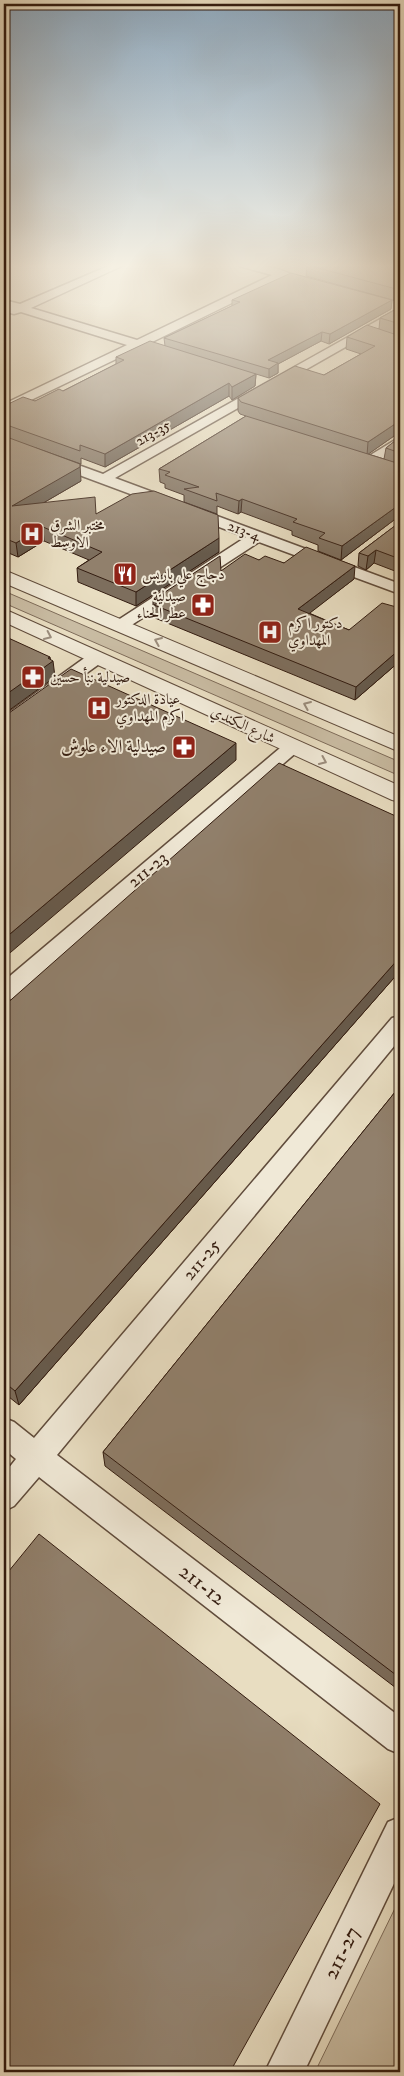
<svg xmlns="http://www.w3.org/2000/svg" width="404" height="2076" font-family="'IM FELL DW Pica',Amiri,serif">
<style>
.green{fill:#c9bca3;stroke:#7e6c5a}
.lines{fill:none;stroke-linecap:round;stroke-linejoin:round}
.minor-casing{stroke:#604c3c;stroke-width:3}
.tertiary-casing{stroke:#604c3c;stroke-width:2}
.minor{fill:#f0e9d7;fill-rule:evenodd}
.tertiary{fill:#f0e9d7;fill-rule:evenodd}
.wall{fill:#7d6e5d;stroke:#331c10}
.shaded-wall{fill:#665a4c;stroke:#331c10}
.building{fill:#91806c;stroke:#331c10}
.oneway{stroke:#9b8d7d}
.labels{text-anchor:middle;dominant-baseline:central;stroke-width:4;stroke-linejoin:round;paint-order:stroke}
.far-street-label{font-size:15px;fill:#331c10;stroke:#f0e9d7}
.far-poi-label{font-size:15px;fill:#331c10;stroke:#f0e9d7;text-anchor:start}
.poi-label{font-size:18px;fill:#331c10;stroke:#f0e9d7;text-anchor:end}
.street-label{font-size:18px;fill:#331c10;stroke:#f0e9d7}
.near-street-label{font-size:21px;fill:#331c10;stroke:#f0e9d7}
</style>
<rect width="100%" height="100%" fill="#e8ddc1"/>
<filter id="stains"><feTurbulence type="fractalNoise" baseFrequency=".004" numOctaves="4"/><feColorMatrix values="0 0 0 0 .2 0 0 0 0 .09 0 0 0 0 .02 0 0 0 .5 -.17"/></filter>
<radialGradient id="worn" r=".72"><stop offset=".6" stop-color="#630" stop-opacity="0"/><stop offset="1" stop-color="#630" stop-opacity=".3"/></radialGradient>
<g class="green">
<polygon points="4,591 400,762 400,776 4,603"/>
<polygon points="400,1898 400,2072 315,2072"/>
</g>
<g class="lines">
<g class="minor-casing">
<g id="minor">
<path d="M 113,264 L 126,264 L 31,308 L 137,340 L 272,275 L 239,266 L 238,264 C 252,264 283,267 293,276 L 288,279 L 283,278 L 148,344 L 150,346 L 148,349 L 139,348 L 4,413 L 4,404 L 127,345 L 21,312 L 14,314 L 10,313 L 8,311 L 10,309 L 4,307 L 4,300 L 20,304 Z"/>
<polygon points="400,308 400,316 115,478 400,584 400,594 259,542 127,628 115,628 113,625 115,622 246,537 4,447 4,438 103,474"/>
<polygon points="400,437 400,447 374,465 364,465 362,462 364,459"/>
<polygon points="96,653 102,654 104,658 102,662 10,728 4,729 4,716 90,654"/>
<polygon points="292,741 298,743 301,747 298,751 12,999 4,1001 4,981 286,743"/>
<polygon points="400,1016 400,1039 57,1455 400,1717 400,1754 388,1749 39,1477 14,1506 4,1511 4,1474 16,1459 4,1449 4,1418 14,1422 34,1438 392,1018"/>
<polygon points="400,1817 400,1871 304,2072 265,2072 388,1822"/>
</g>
</g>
<g class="tertiary-casing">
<g id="tertiary">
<polygon points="4,570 400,737 400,752 4,583"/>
<polygon points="4,609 400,786 400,802 392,800 4,622"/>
</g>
</g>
<use href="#minor" class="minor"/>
<use href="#tertiary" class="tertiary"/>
</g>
<g class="wall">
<polygon points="400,264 400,302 306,276 307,265"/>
<polygon points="232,300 392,300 391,309 329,344 321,341 278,364 278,373 269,378 256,374 255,386 232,400 229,396 105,467 81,458 81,464 36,448 81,481 43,503 96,514 219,552 136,606 78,582 77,568 89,560 44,541 18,557 4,551 4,406 35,401 63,391 116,364 116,357 165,346 164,338 232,306"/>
<polygon points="400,307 400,436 394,436 368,454 384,459 386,448 400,437 400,520 394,520 341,560 318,551 318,545 292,535 292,531 241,512 238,514 217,506 217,514 184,502 184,495 165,488 165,484 160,482 159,469 246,416 240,414 238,411 238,398 324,375 361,354 346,349 347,337 379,329 380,318"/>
<polygon points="400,522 400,573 374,563 366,570 358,566 359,553"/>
<polygon points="259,560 284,563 354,579 309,613 349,630 400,608 400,661 355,700 155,618 155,614 153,613 153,600 221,571"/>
<polygon points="400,818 400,971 19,1405 4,1393 4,1006"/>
<polygon points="400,1086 400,1691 105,1466 103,1452"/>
</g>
<g class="shaded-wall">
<polygon points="392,300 391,309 329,344 330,334"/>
<polygon points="322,332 321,341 278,364 278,373 269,378 269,369 268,360"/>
<polygon points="256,374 255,386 232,400 232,387"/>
<polygon points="229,383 229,396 105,467 105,454"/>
<polygon points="400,423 400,436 394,436 367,455 368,442 395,424"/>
<polygon points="80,464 81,481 14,520 12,506"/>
<polygon points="242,499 241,512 238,514 239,501"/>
<polygon points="396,507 400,507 400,520 394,520 341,560 342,546"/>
<polygon points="43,527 44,541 18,557 16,543"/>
<polygon points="219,538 219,552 136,606 136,592"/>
<polygon points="376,550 374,563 366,570 368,556"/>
<polygon points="355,566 354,579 297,623 298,609"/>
<polygon points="400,649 400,661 355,700 356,687"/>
<polygon points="50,657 51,662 53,661 55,677 4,714 4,696"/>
<polygon points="236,743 236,760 4,958 4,939"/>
<polygon points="400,957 400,971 19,1405 15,1391"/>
</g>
<g class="building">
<polygon points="309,264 400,264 400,290 307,265"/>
<polygon points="291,273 392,300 330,334 322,332 268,360 278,363 269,369 164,338 240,302 232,300"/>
<polygon points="400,307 400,324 380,318"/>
<polygon points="367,325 400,336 400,423 395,424 368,442 241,402 238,398 295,366 324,375 375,346 347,337"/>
<polygon points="150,341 256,374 232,387 229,383 105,454 80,445 80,451 4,424 4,406 23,397 35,401 59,389 63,391 124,360 116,357"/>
<polygon points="246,416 400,464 400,507 396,507 342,546 319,538 325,533 293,522 297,519 242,499 239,501 216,493 217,501 184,489 199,487 165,475 170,472 159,469"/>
<polygon points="4,436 80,464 80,467 12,506 95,497 96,514 132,494 154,491 218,515 219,538 136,592 77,568 102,552 43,527 16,543 4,538"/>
<polygon points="400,437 400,453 386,448"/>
<polygon points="400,522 400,559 376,550 368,556 359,553"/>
<polygon points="306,547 355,566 298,609 349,630 382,603 400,608 400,649 356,687 154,605 159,602 153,600 220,556 221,571 245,554 259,560 265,556 284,563"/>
<polygon points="4,636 50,657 48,658 53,661 4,696"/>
<polygon points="71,669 236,743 4,939 4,713 9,713"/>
<polygon points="279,763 400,818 400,957 15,1391 4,1382 4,1006"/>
<polygon points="400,1086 400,1678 103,1452"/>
<polygon points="39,1534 380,1804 230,2072 4,2072 4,1577"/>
</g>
<defs><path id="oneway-chevron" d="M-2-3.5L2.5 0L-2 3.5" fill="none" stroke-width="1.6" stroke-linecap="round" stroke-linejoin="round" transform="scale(1.25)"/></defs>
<g class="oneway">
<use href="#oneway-chevron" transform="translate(48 636) rotate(25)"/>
<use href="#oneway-chevron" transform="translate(158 641) rotate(-157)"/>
<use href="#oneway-chevron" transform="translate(307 705) rotate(-157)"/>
<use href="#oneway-chevron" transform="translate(323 761) rotate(24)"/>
</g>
<linearGradient id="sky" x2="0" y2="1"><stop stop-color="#8faac0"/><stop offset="0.48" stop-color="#f5f0e3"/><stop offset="1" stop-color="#f5f0e3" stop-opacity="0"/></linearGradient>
<rect width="404" height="554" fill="url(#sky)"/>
<defs>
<g id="hospital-square" transform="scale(1.25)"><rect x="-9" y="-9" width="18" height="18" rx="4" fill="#8f2418" stroke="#f0e9d7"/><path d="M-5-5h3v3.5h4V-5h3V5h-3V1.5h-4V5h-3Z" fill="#fff"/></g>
<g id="restaurant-square" transform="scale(1.25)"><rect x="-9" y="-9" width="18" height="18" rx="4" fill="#8f2418" stroke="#f0e9d7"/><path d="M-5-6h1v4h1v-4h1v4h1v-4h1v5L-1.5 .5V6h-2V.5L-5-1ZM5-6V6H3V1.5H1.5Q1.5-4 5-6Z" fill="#fff"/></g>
<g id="pharmacy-square" transform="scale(1.25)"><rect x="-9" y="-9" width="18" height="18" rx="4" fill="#8f2418" stroke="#f0e9d7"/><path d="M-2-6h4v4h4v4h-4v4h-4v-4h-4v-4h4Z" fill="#fff"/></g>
</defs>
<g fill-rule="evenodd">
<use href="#hospital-square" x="32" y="534"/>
<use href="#restaurant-square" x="125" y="574"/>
<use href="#pharmacy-square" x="203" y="605"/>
<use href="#hospital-square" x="270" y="632"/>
<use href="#pharmacy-square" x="33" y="677"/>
<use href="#hospital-square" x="99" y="708"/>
<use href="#pharmacy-square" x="184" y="747"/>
</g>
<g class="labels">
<g class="far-street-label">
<text transform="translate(153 433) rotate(-30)">213-35</text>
<text transform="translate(244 531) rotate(20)">213-4</text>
<text transform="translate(243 725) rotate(25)">شارع الكندي</text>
</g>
<g class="far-poi-label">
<text x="50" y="525">مختبر الشرق<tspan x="50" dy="17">الاوسط</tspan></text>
<text x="142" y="574">دجاج علي باريس</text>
<text x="186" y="596" text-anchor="end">صيدلية<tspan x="186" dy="17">عطر الحناء</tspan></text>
<text x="288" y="623">دكتور اكرم<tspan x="288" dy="17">المهداوي</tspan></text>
<text x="50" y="677">صيدلية نبأ حسين</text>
<text x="116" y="699">عيادة الدكتور<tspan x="116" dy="17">اكرم المهداوي</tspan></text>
</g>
<g class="poi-label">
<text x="166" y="747">صيدلية الاء علوش</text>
</g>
<g class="street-label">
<text transform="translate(148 870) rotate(-40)">211-23</text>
<text transform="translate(202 1260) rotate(-50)">211-25</text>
</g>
<g class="near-street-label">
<text transform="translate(202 1585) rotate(38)">211-12</text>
<text transform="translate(342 1953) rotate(-64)">211-27</text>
</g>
</g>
<rect width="404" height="2076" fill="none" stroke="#e8ddc1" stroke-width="20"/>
<rect x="5" y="5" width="394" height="2066" fill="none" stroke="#331c10" stroke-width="2.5"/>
<rect x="10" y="10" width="384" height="2056" fill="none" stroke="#331c10"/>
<rect width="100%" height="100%" filter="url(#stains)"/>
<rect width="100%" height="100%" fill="url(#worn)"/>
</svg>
